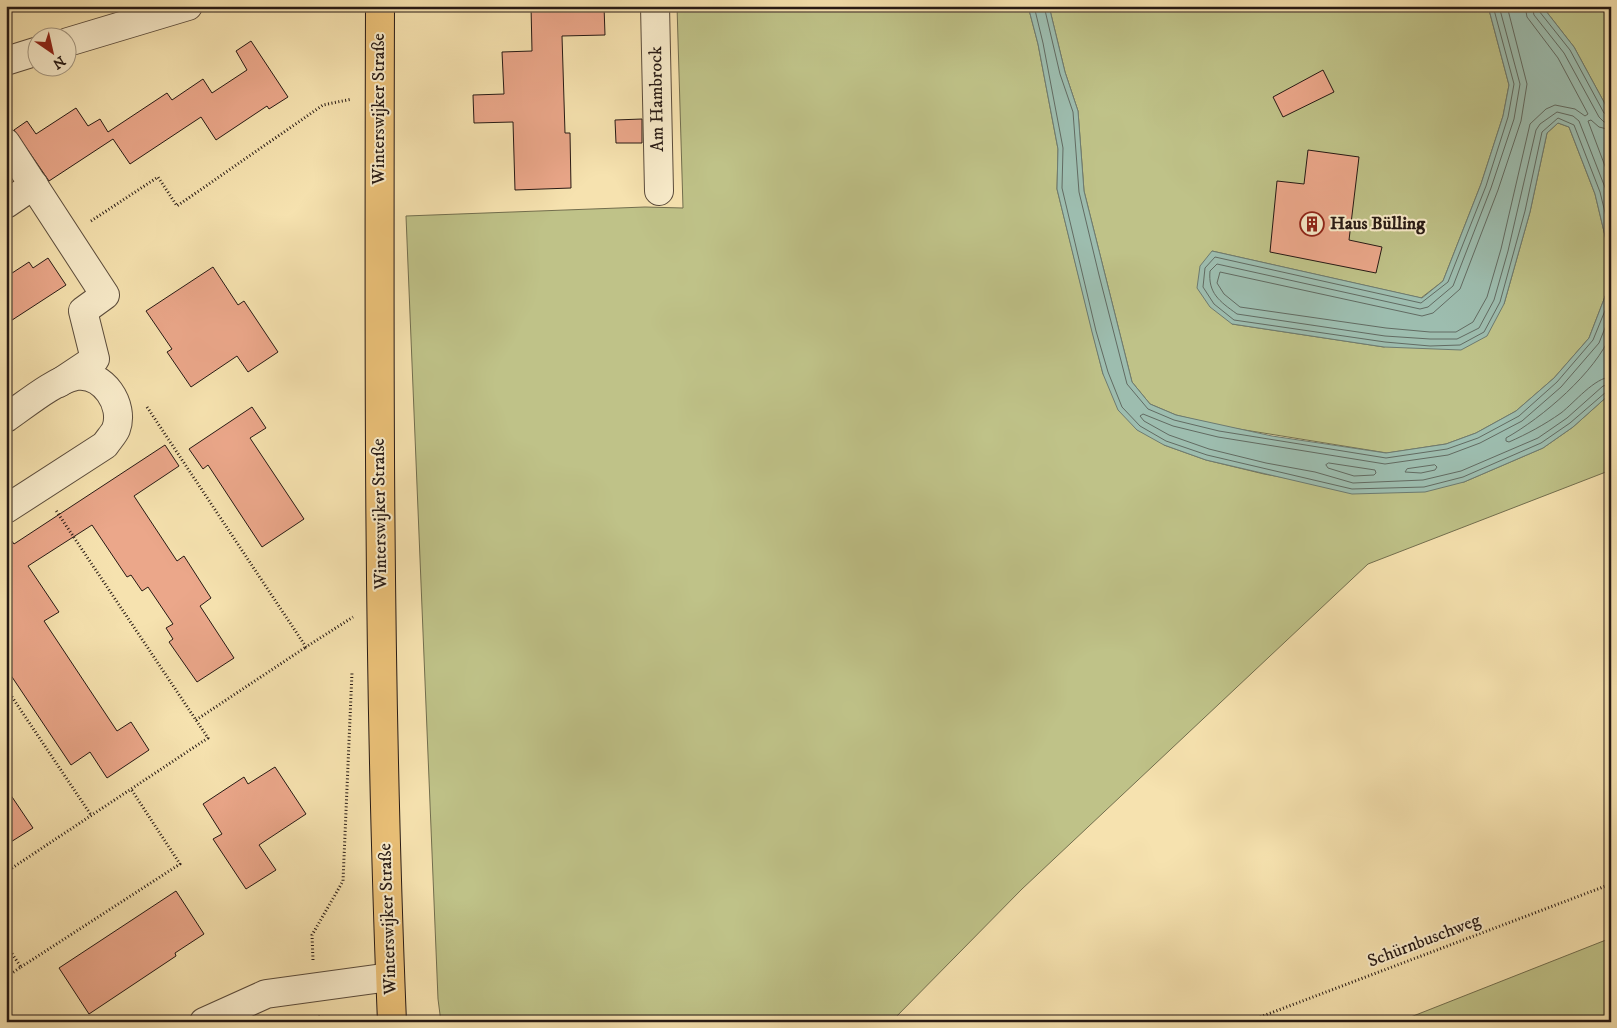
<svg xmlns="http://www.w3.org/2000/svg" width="1617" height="1028" font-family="'IM FELL DW Pica',serif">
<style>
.green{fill:#bfc288;stroke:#726e4e}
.water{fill:#9dbdaf;stroke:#6d7b71}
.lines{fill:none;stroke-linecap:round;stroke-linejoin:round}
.shore{stroke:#626b62;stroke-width:1}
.building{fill:#eba78a;stroke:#261914}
.minor-casing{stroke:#5a4b3b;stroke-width:30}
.major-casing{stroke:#261914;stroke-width:30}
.path{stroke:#261914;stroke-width:3;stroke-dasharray:1 2.5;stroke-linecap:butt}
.minor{stroke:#f9eccb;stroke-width:28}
.major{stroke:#ebc178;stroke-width:28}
.labels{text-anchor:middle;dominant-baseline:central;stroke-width:4;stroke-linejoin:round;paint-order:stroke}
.street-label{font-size:18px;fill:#261914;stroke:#f9eccb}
.poi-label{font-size:18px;font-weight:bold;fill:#261914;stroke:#f9eccb;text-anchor:start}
</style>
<rect width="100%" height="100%" fill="#f6e2af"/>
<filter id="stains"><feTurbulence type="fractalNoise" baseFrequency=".004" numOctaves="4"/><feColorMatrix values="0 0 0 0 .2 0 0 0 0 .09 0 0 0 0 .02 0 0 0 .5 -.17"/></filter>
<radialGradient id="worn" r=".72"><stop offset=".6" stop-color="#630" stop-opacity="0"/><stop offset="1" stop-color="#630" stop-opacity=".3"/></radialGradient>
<g class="green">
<polygon points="677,6 1028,6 1038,44 1058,149 1057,189 1103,374 1164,445 1206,460 1264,474 1313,483 1464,482 1543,448 1573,427 1611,393 1611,470 1368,564 1022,889 891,1022 441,1022 438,999 406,216 645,207 683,208"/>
<polygon points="1049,6 1488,6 1509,85 1503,116 1481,184 1443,281 1421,298 1212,251 1232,324 1384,347 1504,304 1530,212 1547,133 1558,123 1569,127 1595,194 1606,240 1606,294 1589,338 1554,378 1516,411 1476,433 1446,444 1387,453 1220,426 1176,415 1150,404 1132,382 1084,191 1078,111 1065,72"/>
<polygon points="1542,6 1611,6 1611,115 1574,47"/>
<polygon points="1611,938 1611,1022 1398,1022"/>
</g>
<polygon class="water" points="1028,6 1049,6 1065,72 1078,111 1084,191 1132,382 1150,404 1176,415 1272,436 1386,453 1446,444 1476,433 1516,411 1554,378 1589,338 1606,294 1606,240 1595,194 1569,127 1558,123 1547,133 1530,212 1504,304 1487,336 1461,350 1384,347 1232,324 1210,307 1197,288 1200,266 1212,251 1422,298 1443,281 1481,184 1503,116 1509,85 1488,6 1542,6 1574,47 1611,115 1611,393 1573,427 1543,448 1464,482 1425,492 1352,494 1206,460 1164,445 1137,430 1118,410 1103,374 1092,332 1057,189 1058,149 1038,44"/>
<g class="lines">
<g class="shore">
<polyline points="1034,6 1043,43 1063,148 1062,188 1096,331 1108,372 1122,407 1140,426 1166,441 1207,455 1352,489 1424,487 1463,477 1541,443 1570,423 1606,392 1611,390"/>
<polyline points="1044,6 1060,74 1073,112 1079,192 1099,275 1127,384 1148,409 1174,420 1219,431 1386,458 1447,449 1478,438 1519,416 1557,382 1593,340 1611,296"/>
<polyline points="1493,6 1514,84 1508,117 1486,186 1448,282 1421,303 1215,257 1205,268 1203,287 1214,304 1234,320 1385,342 1430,346 1460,345 1484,332 1500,302 1525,211 1542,132 1558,118 1574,125 1600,192 1611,237"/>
<path d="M 1499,6 L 1520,84 L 1514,119 L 1491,188 L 1453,286 L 1428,307 L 1420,309 L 1217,264 L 1210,271 C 1208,293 1219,301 1237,314 L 1385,336 L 1430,339 L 1457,339 L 1479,328 L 1494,300 L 1508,251 L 1536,130 L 1540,124 L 1557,112 L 1573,116 L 1579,121 L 1606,190 L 1611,211"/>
<polyline points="1507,6 1527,84 1521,121 1498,190 1460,289 1433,313 1422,316 1220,272 1217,283 1224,294 1240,307 1386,328 1430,332 1456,332 1473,322 1487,297 1501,249 1530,124 1546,109 1555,105 1575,109 1585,116 1588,114 1558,58 1527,17 1525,6"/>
<polyline points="1532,6 1534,15 1564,53 1599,117 1604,122 1611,123"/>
<polyline points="1538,6 1539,11 1570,50 1604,113 1611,116"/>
<polyline points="1611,130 1599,127 1591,120 1588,121 1611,182"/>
<polyline points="1611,313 1599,343 1561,387 1522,421 1480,443 1448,455 1385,464 1218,437 1173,426 1143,414 1140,416 1144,421 1169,435 1209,449 1266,463 1315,472 1353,483 1423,480 1461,471 1538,438 1567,418 1603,386 1611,384"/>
<path d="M 1611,334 C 1596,372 1542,418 1506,438 L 1506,441 L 1509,442 C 1527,434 1544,425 1561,413 C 1574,403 1595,377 1611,377"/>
<polygon points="1329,463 1375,470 1376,473 1374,475 1354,476 1328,468 1326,465"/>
<polygon points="1435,465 1437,467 1435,470 1421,473 1405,472 1407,469"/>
</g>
</g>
<g class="building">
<polygon points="531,6 604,6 605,35 562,36 565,133 570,133 571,188 515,190 513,122 474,123 473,95 504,94 502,52 532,51"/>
<polygon points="251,41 288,97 269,109 267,106 216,140 201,117 130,164 113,139 49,181 14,130 27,121 36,134 76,108 88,126 100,119 108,132 167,93 172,100 203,79 212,93 247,70 236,51"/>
<polygon points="1323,70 1334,92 1283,117 1273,97"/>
<polygon points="642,119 642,143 616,143 615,120"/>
<polygon points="1308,150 1359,157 1349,240 1382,247 1376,273 1270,252 1277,181 1304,184"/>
<polygon points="48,258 66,285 6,324 6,277 29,262 33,268"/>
<polygon points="213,267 238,305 244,301 278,352 248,372 237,356 191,387 167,352 172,349 146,311"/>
<polygon points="252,407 266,428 250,438 304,519 262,547 208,465 203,469 189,449"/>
<polygon points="165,445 179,466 134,496 177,561 184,556 211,598 200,606 234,658 197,682 169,642 173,639 166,628 173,624 148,587 142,591 131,575 127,577 92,525 28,566 59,612 44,621 117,731 131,722 149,750 107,778 90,752 71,765 6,668 6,533 14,544"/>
<polygon points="275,767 306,814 259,845 276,870 246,889 213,839 222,834 203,804 244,777 248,784"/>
<polygon points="6,788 33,828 6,845"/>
<polygon points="176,891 204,934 175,953 176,956 89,1014 59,968"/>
</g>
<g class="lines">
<g class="minor-casing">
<g id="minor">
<polyline points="655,6 659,191"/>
<polyline points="68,42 188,6"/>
<polyline points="6,61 38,51"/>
<polyline points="6,143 105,295 83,311 95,359 59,383"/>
<polyline points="6,204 34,185"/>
<path d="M 6,418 C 25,405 55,380 76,376 C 103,372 125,405 116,429 C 114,434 108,440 105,445 L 6,509"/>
<polyline points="204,1022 266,994 390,977"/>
</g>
</g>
<g class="major-casing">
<path id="major" d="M 380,6 C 379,345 378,683 392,1022"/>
</g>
<g class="path">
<polyline points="91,221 158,177 177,206 323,105 352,99"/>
<polyline points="147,407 306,647 353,617"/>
<polyline points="6,688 91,815"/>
<polyline points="196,720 306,647"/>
<polyline points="6,872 208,738 55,509"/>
<polyline points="6,945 21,967 6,977"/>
<polyline points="313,960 312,935 343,881 352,672"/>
<polyline points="21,967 180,864 131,789"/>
<polyline points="318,1016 321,1022"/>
<polyline points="293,1021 319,1021"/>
<polyline points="1247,1022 1611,884"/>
</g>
<use href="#minor" class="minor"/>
<use href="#major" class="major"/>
</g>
<defs>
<g id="building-ring" transform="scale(1.25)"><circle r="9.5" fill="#f9eccb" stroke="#8f2418" stroke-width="1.5"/><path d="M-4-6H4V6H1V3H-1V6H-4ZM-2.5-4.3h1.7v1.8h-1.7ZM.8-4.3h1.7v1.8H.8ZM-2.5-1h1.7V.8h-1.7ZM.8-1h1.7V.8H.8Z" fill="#8f2418"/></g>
</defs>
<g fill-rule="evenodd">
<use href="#building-ring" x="1312" y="224"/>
</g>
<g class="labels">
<g class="street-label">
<text transform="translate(657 99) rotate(-91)">Am Hambrock</text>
<text transform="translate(379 109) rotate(-90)">Winterswijker Straße</text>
<text transform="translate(380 514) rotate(-91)">Winterswijker Straße</text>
<text transform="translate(388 919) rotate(-92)">Winterswijker Straße</text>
<text transform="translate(1424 941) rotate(-21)">Schürnbuschweg</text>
</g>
<g class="poi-label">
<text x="1330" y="224">Haus Bülling</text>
</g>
</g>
<rect width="1617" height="1028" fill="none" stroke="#f6e2af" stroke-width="25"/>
<rect x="8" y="8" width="1602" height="1013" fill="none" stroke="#261914" stroke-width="2.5"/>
<rect x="12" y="12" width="1592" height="1003" fill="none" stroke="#261914"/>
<g transform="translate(52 52) rotate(146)"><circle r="24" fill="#f9eccb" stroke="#a59882"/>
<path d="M0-4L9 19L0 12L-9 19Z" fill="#8f2418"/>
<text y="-8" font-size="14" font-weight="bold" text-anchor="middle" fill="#261914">N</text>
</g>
<rect width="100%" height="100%" filter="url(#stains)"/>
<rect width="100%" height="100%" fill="url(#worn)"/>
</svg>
